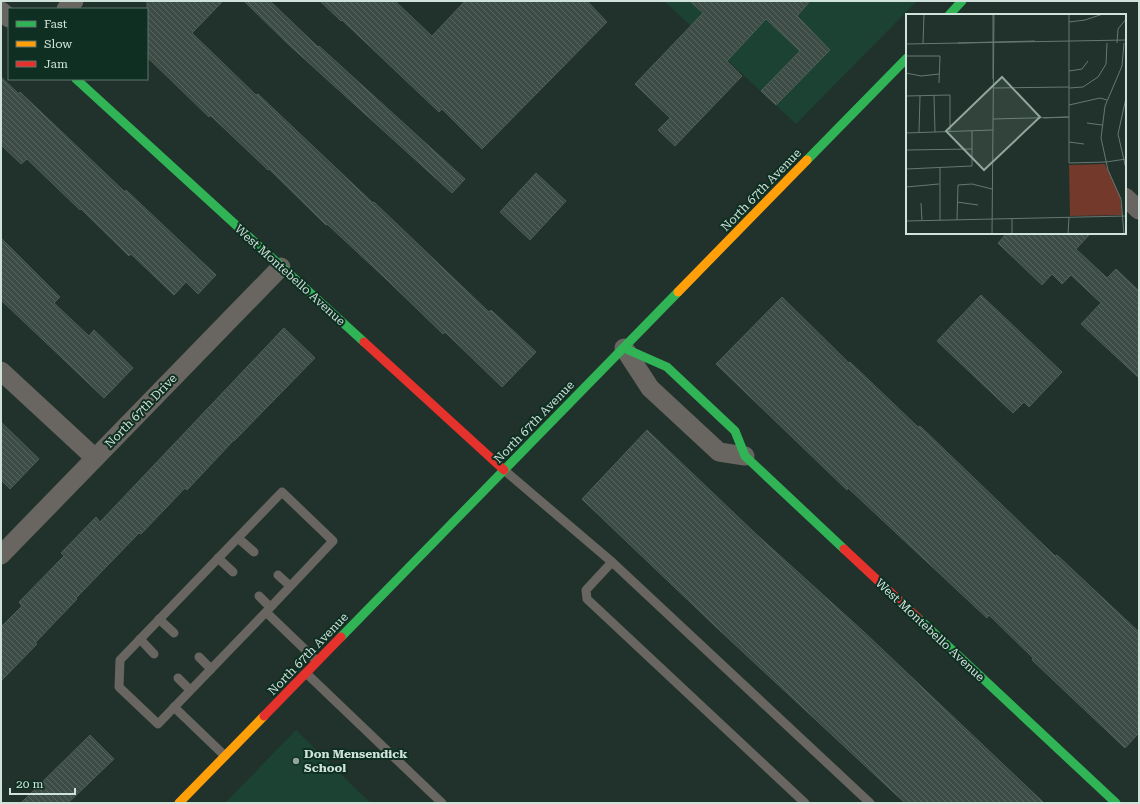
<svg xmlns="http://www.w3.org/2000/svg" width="1140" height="804" font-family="'Roboto Serif',serif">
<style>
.built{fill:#1c4233}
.building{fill:url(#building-back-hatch);stroke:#4e5d56}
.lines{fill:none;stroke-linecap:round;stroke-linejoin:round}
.lane{stroke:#696560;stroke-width:9}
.street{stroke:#696560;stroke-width:19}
.fast{stroke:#30b455;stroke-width:9}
.slow{stroke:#ff9f0a;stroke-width:9}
.jam{stroke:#e5322d;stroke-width:9}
.poi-dot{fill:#92a59d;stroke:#0e2f22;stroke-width:1.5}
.labels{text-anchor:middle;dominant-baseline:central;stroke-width:4;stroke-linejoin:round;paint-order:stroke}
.street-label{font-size:12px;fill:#d0e3da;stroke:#0e2f22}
.poi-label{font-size:12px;font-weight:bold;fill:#d0e3da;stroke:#0e2f22;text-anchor:start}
.inset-road{fill:none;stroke:#667971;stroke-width:1}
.view{fill:#92a59d;fill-opacity:0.15;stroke:#92a59d;stroke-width:2}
.inset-edge{fill:none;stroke:#d0e3da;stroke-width:2}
</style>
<defs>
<pattern id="building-back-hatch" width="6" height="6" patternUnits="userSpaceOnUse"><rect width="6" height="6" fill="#3d4c46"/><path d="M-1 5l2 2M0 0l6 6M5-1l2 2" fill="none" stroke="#586660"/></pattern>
</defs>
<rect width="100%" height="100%" fill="#20322b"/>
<g class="built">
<polygon points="664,1 917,1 796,124"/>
<polygon points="296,730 358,791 371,803 225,803"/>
</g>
<g class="building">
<polygon points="147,1 223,1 192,33 256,95 258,94 373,203 374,202 489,312 491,310 536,352 502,387 445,332 443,334 385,278 327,224 326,225 269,169 268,170 210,115 209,117 147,57"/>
<polygon points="244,1 270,1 318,47 319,46 465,179 452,193 288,44"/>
<polygon points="320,1 395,1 432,36 465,1 587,1 607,22 482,149 442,109 439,112 342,20 341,21"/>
<polygon points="690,1 810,1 797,16 830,50 776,105 761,91 800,51 766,19 727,61 742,76 675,146 658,130 670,118 635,84 703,13"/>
<polygon points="1,77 19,94 20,92 125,192 126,190 216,275 198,294 186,282 174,295 131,254 129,256 81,209 80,210 27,159 21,164 1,145"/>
<polygon points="536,173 566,201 530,240 500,212"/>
<polygon points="1007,233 1091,233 1076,249 1107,278 1116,269 1139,291 1139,378 1081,324 1101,303 1071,275 1062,284 1052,274 1042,285 998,243"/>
<polygon points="1,238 60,297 54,303 89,336 94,330 133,368 104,398 1,300"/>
<polygon points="981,295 1062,372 1029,407 1024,402 1013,413 937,341"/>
<polygon points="782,297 849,363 850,362 918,427 920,426 1055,556 1057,555 1139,632 1139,733 1125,748 1032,660 1033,658 989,615 987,618 848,488 847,490 716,364"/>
<polygon points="284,328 315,358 234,441 234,440 187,490 185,488 141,534 139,533 76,598 77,599 35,643 37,644 1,681 1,627 22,606 19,602 64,556 61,553 96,517 100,522"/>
<polygon points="1,422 39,459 10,489 1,480"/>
<polygon points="647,430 756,534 863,631 1044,803 905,803 715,626 582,499"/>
<polygon points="90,735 114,759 68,803 21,803"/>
</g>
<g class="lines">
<g class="lane">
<polyline points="504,470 612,562 870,803"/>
<polyline points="238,538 254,552"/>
<polyline points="218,558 233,572"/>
<polyline points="612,562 586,590 587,599 805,803"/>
<polyline points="278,575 290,586"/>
<polyline points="259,596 270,607"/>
<polyline points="266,612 158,724 119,687 120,660 282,492 333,541 266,612 317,661"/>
<polyline points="159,619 174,633"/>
<polyline points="140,639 154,654"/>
<polyline points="199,657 211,669"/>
<polyline points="306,673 442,803"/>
<polyline points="178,678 190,690"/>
<polyline points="174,707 225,756"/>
</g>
<g class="street">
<polyline points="66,9 74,1"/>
<polyline points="1,11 9,18"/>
<polyline points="1125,197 1139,210"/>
<polyline points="624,348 650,388 719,452 745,456"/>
<polyline points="1,371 95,458"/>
<polyline points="1,555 281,267"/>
</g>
<g class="fast">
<polyline points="949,15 962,1"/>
<polyline points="76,79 364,342"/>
<polyline points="807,160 907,58"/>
<polyline points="624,348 667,367 735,431 745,456 844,549"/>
<polyline points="918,618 1116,803"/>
<polyline points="341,637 678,292"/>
</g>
<g class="slow">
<polyline points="678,292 807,160"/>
<polyline points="179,803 264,716"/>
</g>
<g class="jam">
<polyline points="364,342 504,470"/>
<polyline points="844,549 918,618"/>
<polyline points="264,716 341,637"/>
</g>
</g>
<circle class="poi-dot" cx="296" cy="761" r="4"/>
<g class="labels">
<g class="street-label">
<text transform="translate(761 190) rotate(-46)">North 67th Avenue</text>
<text transform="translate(290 275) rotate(42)">West Montebello Avenue</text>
<text transform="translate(141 411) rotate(-46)">North 67th Drive</text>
<text transform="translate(534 422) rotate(-46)">North 67th Avenue</text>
<text transform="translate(930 630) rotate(43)">West Montebello Avenue</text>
<text transform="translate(308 654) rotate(-46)">North 67th Avenue</text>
</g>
<g class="poi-label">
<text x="304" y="754">Don Mensendick<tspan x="304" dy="14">School</tspan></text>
</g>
</g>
<g transform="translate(906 14)">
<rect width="220" height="220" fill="#20322b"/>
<path d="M 199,150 L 214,183 L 216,201 L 164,202 L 163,151 Z" fill="#733a2b"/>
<path class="inset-road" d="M 87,0 L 87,65M 163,0 L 163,149 L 200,148 L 220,145M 163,8 L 179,6 L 197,0M 52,29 L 129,27M 211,29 L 212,15 L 220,5M 0,30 L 220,26M 17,30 L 18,0M 0,42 L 34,42 L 33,69M 163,57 L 176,55 L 182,47M 0,59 L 15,62 L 33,60M 87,74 L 163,73M 163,74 L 177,73 L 192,63 L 200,50 L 201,29M 28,81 L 29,118M 0,82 L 44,81 L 44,117M 220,84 L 212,120 L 220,155M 163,91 L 194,84 L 201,86M 138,104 L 163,103M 87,105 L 163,103M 181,109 L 196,111M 13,118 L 14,82M 0,119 L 87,116M 163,128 L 178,130M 0,136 L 66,135M 0,155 L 66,152 L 66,117M 0,173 L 33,170M 51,188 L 72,191M 15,189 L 16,206M 106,205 L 106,220M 34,206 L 34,153M 51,206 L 52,171 L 66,170 L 86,175M 0,207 L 220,202M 86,220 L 88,0M 162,220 L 163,203M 218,220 L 215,185 L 202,156 L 195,124 L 199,92 L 216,52 L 218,29"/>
<path class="view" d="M 96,63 L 134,103 L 78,156 L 40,117 Z"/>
<rect width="220" height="220" class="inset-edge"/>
</g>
<rect width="1140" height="804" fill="none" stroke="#d0e3da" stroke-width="4"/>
<rect x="8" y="8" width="140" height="72" fill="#0e2f22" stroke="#5c776c"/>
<rect x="16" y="21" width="20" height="6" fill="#30b455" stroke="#5c776c"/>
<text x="44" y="28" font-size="12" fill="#d0e3da">Fast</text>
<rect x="16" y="41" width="20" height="6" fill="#ff9f0a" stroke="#5c776c"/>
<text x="44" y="48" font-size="12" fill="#d0e3da">Slow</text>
<rect x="16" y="61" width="20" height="6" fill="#e5322d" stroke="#5c776c"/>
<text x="44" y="68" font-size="12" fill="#d0e3da">Jam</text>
<path d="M10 788v6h65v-6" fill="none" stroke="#d0e3da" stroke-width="2"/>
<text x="16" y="788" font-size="12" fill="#d0e3da" stroke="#0e2f22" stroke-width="3" paint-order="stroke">20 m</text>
</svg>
